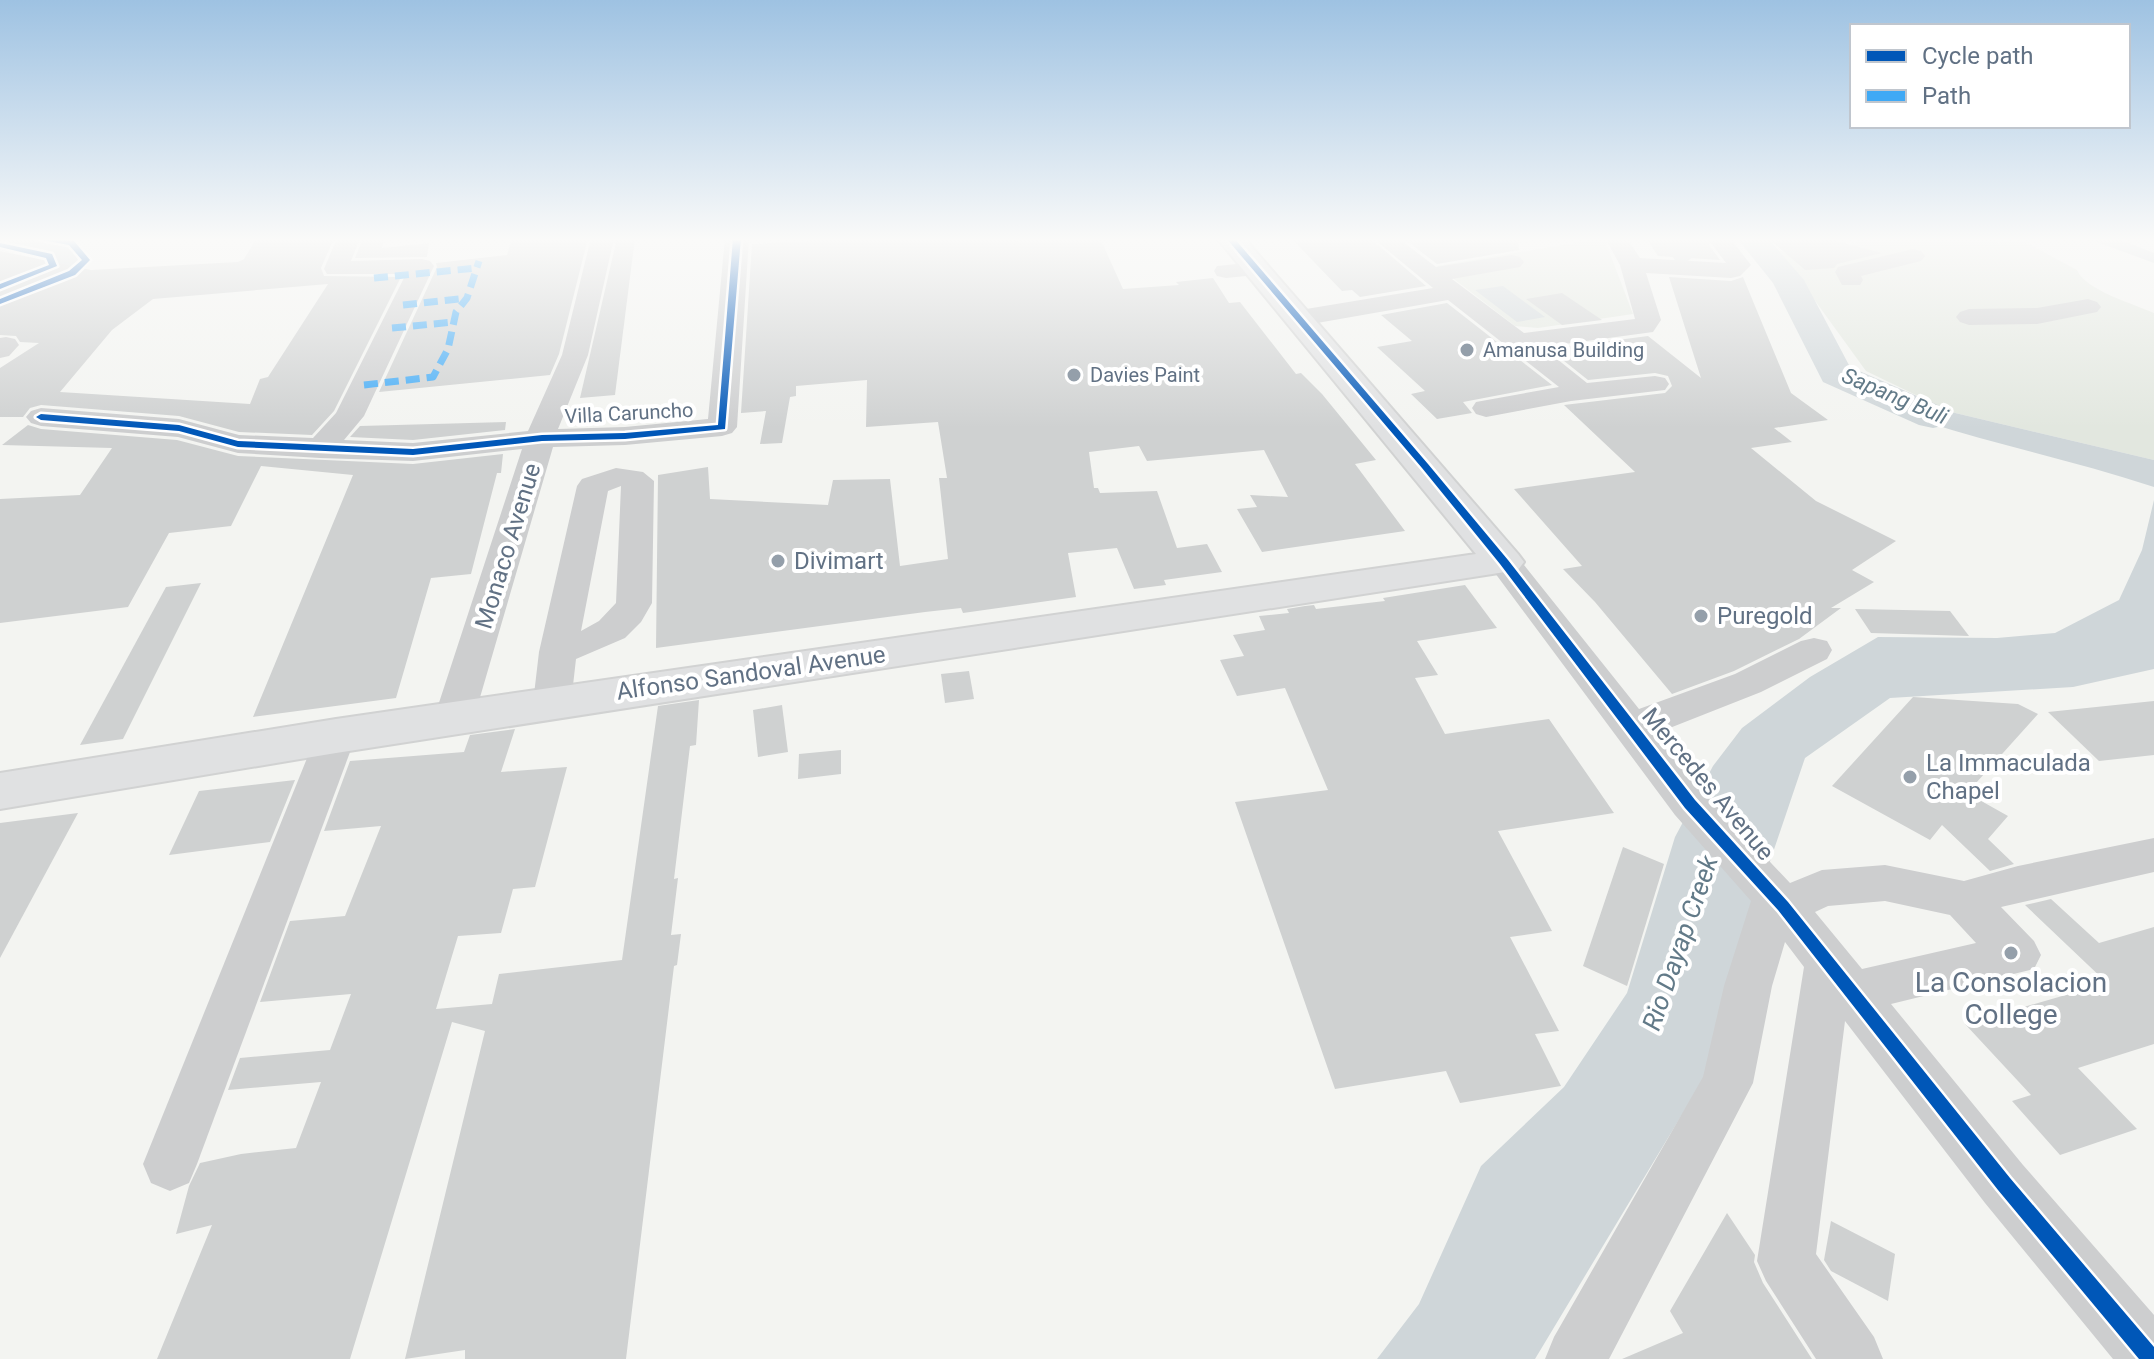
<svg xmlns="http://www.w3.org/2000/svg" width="2154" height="1359" font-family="Roboto,sans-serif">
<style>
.green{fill:#e2e7df}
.water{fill:#cfd6d9}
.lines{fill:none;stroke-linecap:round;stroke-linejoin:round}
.river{fill:#cfd6d9;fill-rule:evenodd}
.building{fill:#cfd1d1;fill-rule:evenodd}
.minor-tunnel{stroke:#ced3d6;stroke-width:26;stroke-dasharray:26 13;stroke-linecap:butt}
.major-casing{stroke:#d1d2d2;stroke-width:4}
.minor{fill:#cdcecf;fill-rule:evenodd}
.major{fill:#e0e1e2;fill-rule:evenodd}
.quiet{stroke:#3fa9f5;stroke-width:7;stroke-dasharray:14 7;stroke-linecap:butt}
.cycleway-casing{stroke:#fff;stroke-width:5}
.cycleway{fill:#0057b8;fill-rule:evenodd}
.poi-dot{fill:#949faa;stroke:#fff;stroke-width:3}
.labels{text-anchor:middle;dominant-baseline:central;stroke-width:8;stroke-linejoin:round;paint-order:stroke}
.far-poi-label{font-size:20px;fill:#617184;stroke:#fff;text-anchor:start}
.far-street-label{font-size:20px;fill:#617184;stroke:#fff}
.far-water-label{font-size:22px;font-style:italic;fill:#627a88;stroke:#fff}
.street-label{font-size:24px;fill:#617184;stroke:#fff}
.poi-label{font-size:24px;fill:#617184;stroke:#fff;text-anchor:start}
.water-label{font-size:26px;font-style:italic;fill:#627a88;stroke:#fff}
.near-poi-label{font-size:28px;fill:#617184;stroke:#fff}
</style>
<rect width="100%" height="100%" fill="#f3f4f1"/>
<g class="green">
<polygon points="1604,238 1633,314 1538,328 1515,326 1437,266"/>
<path d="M 1858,238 L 1988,238 L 1999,243 L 2023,241 L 2077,270 C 2085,290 2134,304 2154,313 L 2154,460 L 1951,412 L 1866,371 L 1779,251 L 1864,242 Z"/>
</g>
<g class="water">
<polygon points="2086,238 2116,238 2154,253 2154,263"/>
<polygon points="1503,286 1545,317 1517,322 1475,290"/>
<path d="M 1951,412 L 2154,460 L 2154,487 C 2079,462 2001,446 1926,422 Z"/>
<polygon points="2154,500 2154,669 2073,687 1890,698 1805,758 1746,932 1716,1058 1535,1359 1377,1359 1419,1304 1481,1166 1564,1087 1627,993 1675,837 1713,766 1742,728 1810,677 1878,637 1997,638 2055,633 2119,600 2142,550"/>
</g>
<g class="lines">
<g class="river">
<path d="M 0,238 L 32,238 L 69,245 L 82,266 C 67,288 25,299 0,305 L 0,284 L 48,263 L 46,259 L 0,250 Z"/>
<polygon points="1737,238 1768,238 1804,280 1850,367 1947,409 1952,417 1947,425 1933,428 1919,425 1823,382 1773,283"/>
</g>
</g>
<g class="building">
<path d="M 257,238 L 334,238 L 321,268 L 324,276 L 401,277 L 334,411 L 312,435 L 239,432 L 179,416 L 41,405 L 30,408 L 23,417 L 0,417 L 0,368 L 39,343 L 20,342 L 16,336 L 0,335 L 0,251 L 91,270 L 238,262 L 244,259 ZM 328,284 L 268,377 L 260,379 L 250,404 L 60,392 L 112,330 L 153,299 Z"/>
<polygon points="363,238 384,238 382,248 429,243 427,257 355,258"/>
<polygon points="512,238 588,238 559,354 550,375 379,392 437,267 436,263 507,255"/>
<polygon points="617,238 635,238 615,395 580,398"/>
<polygon points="813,238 1100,238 1123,289 1179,285 1176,282 1213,278 1229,303 1240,302 1296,374 1301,373 1322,394 1376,460 1355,464 1405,531 1262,552 1237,509 1257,507 1250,495 1288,497 1264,450 1147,461 1139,446 1089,452 1094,488 1098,488 1100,493 1157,491 1177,548 1207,544 1222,572 1164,580 1166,585 1134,589 1117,548 1068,553 1076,597 963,613 961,608 925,612 656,648 658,475 708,467 710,499 828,505 833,480 890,479 900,566 948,559 939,478 947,478 938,422 866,427 867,380 796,386 796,396 790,397 782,443 760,444 766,411 741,413 752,244 813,241"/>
<polygon points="1291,238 1370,238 1426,286 1360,297 1352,290 1342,291"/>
<polygon points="1403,238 1518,238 1519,250 1437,264"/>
<polygon points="1646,238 1711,238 1709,245 1720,260 1658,256"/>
<polygon points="1768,238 1824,238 1882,253 1837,264 1834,268 1805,270"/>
<polygon points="1669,277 1731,281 1743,277 1791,393 1828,420 1774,428 1792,442 1751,448 1816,501 1896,541 1852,570 1874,582 1831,608 1841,608 1799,639 1734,671 1672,694 1595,602 1563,569 1582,566 1514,489 1635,472 1564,405 1665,393 1672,386 1668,376 1655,373 1588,380 1549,349 1648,336 1701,378"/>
<polygon points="1562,293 1602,320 1562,325 1526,299"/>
<polygon points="1447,303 1552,385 1463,402 1472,413 1437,419 1411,394 1425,391 1377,347 1412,341 1381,315"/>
<polygon points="506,422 505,430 413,440 350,437 360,426"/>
<polygon points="28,425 41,429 177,440 238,456 413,464 503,454 501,473 497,473 471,574 431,578 396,698 253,717 353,475 261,466 231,526 169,533 128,607 0,623 0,499 80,495 112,448 2,445"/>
<polygon points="201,583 123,739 80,745 166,587"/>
<polygon points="1465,585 1497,628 1417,641 1438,675 1415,678 1445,734 1549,719 1614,813 1498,831 1552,931 1510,937 1559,1031 1535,1034 1561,1086 1460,1103 1446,1071 1335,1089 1235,802 1328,790 1285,688 1237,696 1220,660 1244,656 1233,635 1265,630 1259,616 1289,613 1287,609 1305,606 1314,605 1316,609 1385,601 1383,598"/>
<polygon points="1855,609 1950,611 1969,636 1871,633"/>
<polygon points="969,671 974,699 945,703 941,674"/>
<polygon points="1913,697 2018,704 2038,714 1967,793 2008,816 1988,839 2014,864 1990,871 1942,825 1930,840 1832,786"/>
<polygon points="699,700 696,745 690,746 674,879 678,878 671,935 681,934 677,965 674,966 626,1359 465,1359 465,1350 405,1359 485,1031 452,1022 350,1359 157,1359 212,1225 176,1234 189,1186 200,1163 241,1154 296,1148 321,1082 228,1090 240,1058 330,1050 351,994 260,1002 290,921 345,916 381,826 324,831 350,761 464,752 470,735 515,729 501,772 567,767 535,887 513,889 501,933 458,936 436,1009 492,1004 499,974 622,960 658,706"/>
<polygon points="2154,701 2154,755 2099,761 2048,712"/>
<polygon points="782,705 788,752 758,757 753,710"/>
<polygon points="841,750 841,774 798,779 799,754"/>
<polygon points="295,780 270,842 169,855 199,791"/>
<polygon points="78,813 0,958 0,823"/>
<polygon points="1623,847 1664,864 1627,986 1583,966"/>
<polygon points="2051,899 2099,943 2154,927 2154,1044 2078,1068 2137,1129 2060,1155 2012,1101 2031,1095 1965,1024 2107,983 2025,905"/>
<polygon points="1727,1213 1755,1255 1754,1262 1763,1283 1812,1359 1622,1359 1683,1333 1670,1311"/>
<polygon points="1831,1221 1895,1254 1888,1301 1831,1271 1824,1260"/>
</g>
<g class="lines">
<polyline class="minor-tunnel" points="1675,238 1693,263"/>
<g class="major-casing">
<polygon id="major" points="1217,238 1244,238 1518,554 1524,562 1518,570 336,753 0,809 0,773 336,719 1476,554"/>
</g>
<g class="minor">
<polygon points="337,238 360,238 351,261 422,259 430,261 434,266 364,416 344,440 413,443 528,431 562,355 591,238 614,238 588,355 558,429 625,427 708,419 725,238 749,238 737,427 732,433 722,436 625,445 553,447 474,718 468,728 454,732 440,728 434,718 522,449 413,461 320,458 238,453 178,437 41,426 31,423 26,417 31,411 41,408 179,419 239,435 313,438 336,413 406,274 327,274 324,269"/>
<polygon points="1373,238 1398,238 1436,267 1512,255 1520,257 1524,262 1520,267 1452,279 1524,333 1635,319 1620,265 1605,238 1627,238 1640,258 1726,263 1711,243 1715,238 1730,238 1751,265 1740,276 1731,278 1646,273 1661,320 1653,332 1542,347 1587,383 1655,376 1665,378 1669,384 1665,390 1571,401 1486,417 1476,414 1472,408 1476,402 1559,387 1448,300 1300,326 1291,323 1287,318 1291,313 1300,310 1433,288"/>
<polygon points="1913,249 1921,251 1925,256 1921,261 1861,276 1863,280 1860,285 1842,285 1835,272 1838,267"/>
<polygon points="1257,262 1266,264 1269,269 1266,274 1226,278 1217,276 1214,271 1217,266"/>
<polygon points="2088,299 2097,302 2101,307 2097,312 2037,324 1969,325 1960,322 1956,317 1960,312 1969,309 2037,308"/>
<polygon points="6,337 15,339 19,345 9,356 0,358 0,338"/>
<path d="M 616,468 L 643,472 L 654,481 L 652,603 L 641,622 L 625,638 L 576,659 L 571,703 L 566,713 L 552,717 L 538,713 L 533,703 L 539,652 L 577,486 L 582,479 ZM 621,486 L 616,603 L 599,621 L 581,631 L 608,491 Z"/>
<path d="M 1504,552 L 1516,555 L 1639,709 L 1735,674 L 1801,641 L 1814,638 L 1827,641 L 1832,650 L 1827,659 L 1761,692 L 1657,733 L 1705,793 L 1790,883 L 1822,870 L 1885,865 L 1964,881 L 2018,866 L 2154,838 L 2154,872 L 2001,907 L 2034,941 L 2041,955 L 2034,969 L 1891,1004 L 2023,1165 L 2154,1315 L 2154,1359 L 2113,1359 L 1985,1203 L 1845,1021 L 1816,1254 L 1874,1337 L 1883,1359 L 1816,1359 L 1766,1281 L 1757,1261 L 1804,967 L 1785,942 L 1772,986 L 1753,1083 L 1609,1359 L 1545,1359 L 1554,1337 L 1703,1077 L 1724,986 L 1751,901 L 1675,815 L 1492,569 L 1487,562 L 1492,555 ZM 1885,901 L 1950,915 L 1976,943 L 1862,969 L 1815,912 L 1828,906 Z"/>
<polygon points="336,722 350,726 356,736 197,1164 189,1183 170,1191 151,1183 143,1164 316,736 322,726"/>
</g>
<use href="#major" class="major"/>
<g class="quiet">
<polyline points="374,278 477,268"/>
<polyline points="403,305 467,298"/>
<polyline points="392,328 454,322"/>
<polyline points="364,385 433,377 448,349 456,312 467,298 479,261"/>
</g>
<g class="cycleway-casing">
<g id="cycleway">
<polygon points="32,238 50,238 74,241 90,260 75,275 0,304 0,299 69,271 82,260 69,245"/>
<polygon points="733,238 741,238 725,429 625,439 542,441 413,455 238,447 179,431 41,420 36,417 41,414 179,425 238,441 413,449 542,435 625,433 718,425"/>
<polygon points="1226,238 1234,238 1428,464 1508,560 1695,800 1788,902 2010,1178 2154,1347 2154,1359 2139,1359 1998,1190 1778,910 1685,808 1500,564 1422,468"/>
<polygon points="0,243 52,254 57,266 0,289 0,284 49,265 46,258 0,247"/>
</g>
</g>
<use href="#cycleway" class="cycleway"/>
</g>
<linearGradient id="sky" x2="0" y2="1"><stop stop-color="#9ec2e2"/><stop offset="0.56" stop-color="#fafaf9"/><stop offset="1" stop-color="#fafaf9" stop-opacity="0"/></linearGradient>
<rect width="2154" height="428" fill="url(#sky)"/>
<g class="poi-dot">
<circle cx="1467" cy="350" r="8"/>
<circle cx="1074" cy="375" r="8"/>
<circle cx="778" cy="561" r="8"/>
<circle cx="1701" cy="616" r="8"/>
<circle cx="1910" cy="777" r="8"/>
<circle cx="2011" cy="953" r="8"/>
</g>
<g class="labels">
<g class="far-poi-label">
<text x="1483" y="350">Amanusa Building</text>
<text x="1090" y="375">Davies Paint</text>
</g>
<g class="far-street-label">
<text transform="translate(629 413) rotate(-3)">Villa Caruncho</text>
</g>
<g class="far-water-label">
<text transform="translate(1895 396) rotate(23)">Sapang Buli</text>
</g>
<g class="street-label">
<text transform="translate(508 546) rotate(-73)">Monaco Avenue</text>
<text transform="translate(751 673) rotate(-8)">Alfonso Sandoval Avenue</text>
<text transform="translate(1708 784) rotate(50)">Mercedes Avenue</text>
</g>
<g class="poi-label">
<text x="794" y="561">Divimart</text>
<text x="1717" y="616">Puregold</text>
<text x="1926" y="763">La Immaculada<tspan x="1926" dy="28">Chapel</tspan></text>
</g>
<g class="water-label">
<text transform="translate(1680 943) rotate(-71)">Rio Dayap Creek</text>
</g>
<g class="near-poi-label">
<text x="2011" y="982">La Consolacion<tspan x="2011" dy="32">College</tspan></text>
</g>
</g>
<rect x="1850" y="24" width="280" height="104" fill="#ffffff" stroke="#c0c6ce" stroke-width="2"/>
<rect x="1866" y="50" width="40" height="12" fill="#0057b8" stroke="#c0c6ce" stroke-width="2"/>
<text x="1922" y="64" font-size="24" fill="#617184">Cycle path</text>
<rect x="1866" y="90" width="40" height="12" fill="#3fa9f5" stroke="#c0c6ce" stroke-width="2"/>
<text x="1922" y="104" font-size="24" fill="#617184">Path</text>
</svg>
